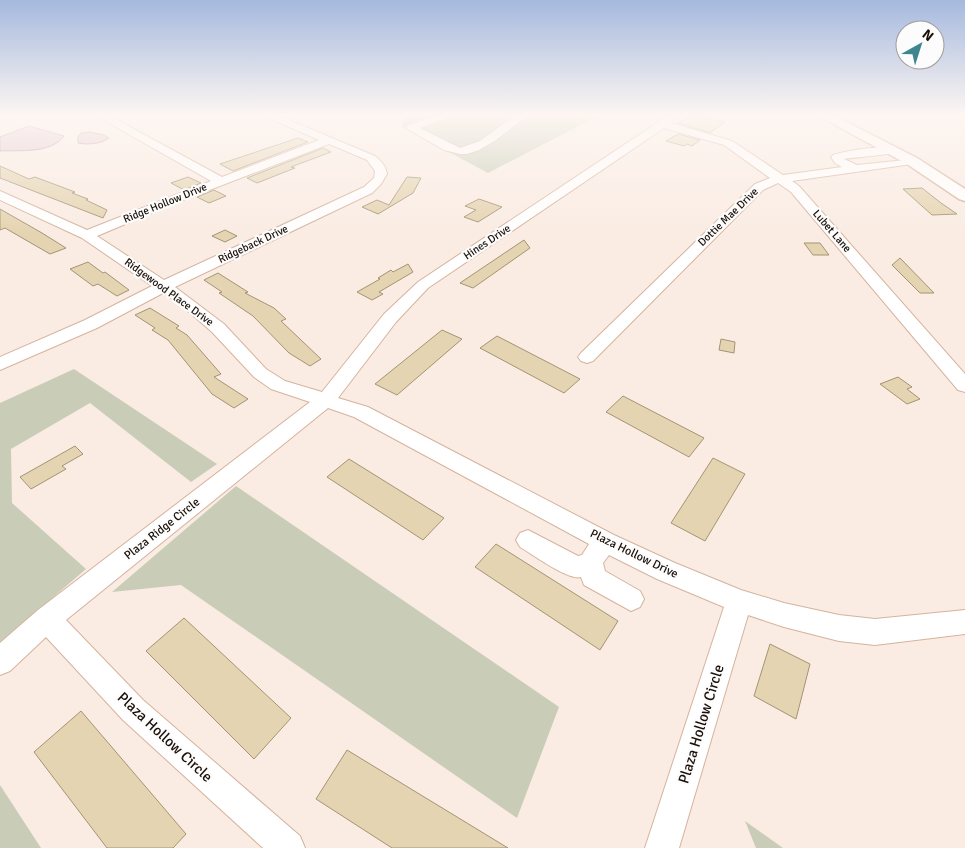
<svg xmlns="http://www.w3.org/2000/svg" width="965" height="848" font-family="Signika,sans-serif">
<style>
.green{fill:#c9cdb8}
.water{fill:#e2c0ce;stroke:#a68b93}
.building{fill:#e5d4b1;stroke:#a49473}
.lines{fill:none;stroke-linecap:round;stroke-linejoin:round}
.minor-casing{stroke:#d5b39d;stroke-width:2}
.major-casing{stroke:#d5b39d;stroke-width:3}
.minor{fill:#fff;fill-rule:evenodd}
.major{fill:#fff;fill-rule:evenodd}
.labels{text-anchor:middle;dominant-baseline:central;stroke-width:4.5;stroke-linejoin:round;paint-order:stroke}
.far-street-label{font-size:11px;fill:#1b0f08;stroke:#fcfcfc}
.street-label{font-size:12px;fill:#1b0f08;stroke:#fcfcfc}
.near-street-label{font-size:15px;fill:#1b0f08;stroke:#fcfcfc}
</style>
<rect width="100%" height="100%" fill="#faece3"/>
<g class="green">
<polygon points="404,115 600,115 488,173 402,127"/>
<polygon points="74,369 217,464 191,482 90,403 11,449 12,503 86,569 0,643 0,403"/>
<polygon points="236,486 559,707 517,818 181,585 112,592"/>
<polygon points="0,785 41,848 0,848"/>
<polygon points="745,821 783,848 756,848"/>
</g>
<g class="water">
<path d="M 29,126 L 64,136 C 51,154 20,150 0,151 L 0,137 Z"/>
<path d="M 90,132 L 104,135 L 109,138 C 101,144 88,145 78,143 L 78,137 L 81,133 Z"/>
</g>
<g class="building">
<polygon points="691,115 697,115 725,122 710,133 678,123"/>
<polygon points="678,134 700,140 692,146 687,144 684,146 666,141"/>
<polygon points="298,138 308,142 233,171 220,164"/>
<polygon points="323,148 331,152 291,167 295,168 257,183 247,178"/>
<polygon points="0,166 29,179 35,177 75,192 72,193 88,199 86,200 107,210 103,218 0,178"/>
<polygon points="188,177 201,183 184,190 171,183"/>
<polygon points="407,177 421,178 413,193 378,214 362,207 377,200 389,205"/>
<polygon points="922,188 941,203 957,214 932,215 903,189"/>
<polygon points="214,190 226,196 209,203 197,197"/>
<polygon points="479,199 502,207 478,222 464,217 476,210 465,206"/>
<polygon points="0,209 42,233 66,248 50,254 5,228 0,230"/>
<polygon points="225,230 237,236 225,242 212,236"/>
<polygon points="524,240 530,248 473,288 460,283"/>
<polygon points="804,243 820,243 829,255 813,255"/>
<polygon points="900,258 934,293 920,293 892,265"/>
<polygon points="88,262 103,273 105,272 129,290 117,296 98,284 93,286 70,269"/>
<polygon points="408,264 413,272 379,292 383,294 372,300 357,292 380,279 378,278 391,270 393,272"/>
<polygon points="218,273 248,292 245,293 274,308 286,319 281,321 321,359 310,366 289,353 253,316 219,293 222,292 204,280"/>
<polygon points="150,308 179,326 176,328 187,335 221,374 214,377 248,399 234,408 212,394 168,340 152,330 155,328 135,315"/>
<polygon points="442,330 462,339 397,395 375,384"/>
<polygon points="497,336 580,379 564,393 480,348"/>
<polygon points="721,339 735,342 734,353 719,350"/>
<polygon points="898,377 912,387 907,389 920,399 907,404 880,384"/>
<polygon points="623,396 704,438 689,457 606,412"/>
<polygon points="75,446 83,454 62,466 66,469 31,489 20,477"/>
<polygon points="713,458 745,474 705,541 671,523"/>
<polygon points="349,459 444,518 423,540 327,477"/>
<polygon points="496,544 618,621 600,650 475,567"/>
<polygon points="184,618 291,718 254,759 146,651"/>
<polygon points="770,644 810,664 796,719 754,696"/>
<polygon points="81,711 186,834 173,848 107,848 34,752"/>
<polygon points="347,750 508,848 392,848 316,799"/>
</g>
<g class="lines">
<g class="minor-casing">
<g id="minor">
<path d="M 95,115 L 108,115 L 222,177 L 319,140 L 262,115 L 277,115 L 375,156 C 381,161 386,166 387,174 L 381,184 L 372,193 L 175,287 L 224,324 L 266,369 L 285,381 L 322,392 L 384,314 L 418,282 L 669,115 L 681,115 L 671,123 L 732,141 L 783,175 L 842,167 L 835,163 L 831,157 L 833,155 C 846,151 889,143 898,151 C 893,155 855,157 844,159 L 857,165 L 916,159 L 918,161 L 916,163 L 912,164 L 792,181 L 799,186 L 965,374 L 965,392 L 958,390 L 791,192 L 778,183 L 763,190 L 593,361 L 587,363 L 581,361 L 578,357 L 581,353 L 755,184 L 770,178 L 724,145 L 664,128 L 428,288 L 396,322 L 338,398 L 368,407 L 614,535 L 675,563 L 741,590 L 784,603 L 839,615 L 875,619 L 965,610 L 965,634 L 875,645 L 839,641 L 784,627 L 748,615 L 679,848 L 645,848 L 724,607 L 657,579 L 609,555 L 603,563 L 605,571 L 640,591 L 644,599 L 640,607 L 631,611 L 584,585 L 581,577 C 569,581 532,554 520,547 L 516,540 L 520,533 L 528,530 L 578,556 L 582,555 L 589,544 L 354,417 L 328,408 L 66,620 L 143,700 L 300,836 L 305,848 L 263,848 L 123,720 L 46,637 L 10,671 L 0,675 L 0,643 L 38,610 L 310,402 L 271,389 L 254,377 L 212,332 L 181,305 L 163,293 L 97,328 L 0,370 L 0,357 L 85,320 L 152,286 L 82,238 L 0,200 L 0,191 L 87,230 L 211,181 ZM 329,144 L 367,160 L 375,171 L 374,178 L 364,187 L 164,280 L 97,236 L 168,206 Z"/>
<polygon points="438,115 454,115 420,128 460,148 480,141 516,115 528,115 496,140 479,150 467,154 460,154 444,150 406,128 407,126"/>
</g>
</g>
<g class="major-casing">
<polygon id="major" points="817,115 833,115 917,158 965,189 965,201 959,199 907,164"/>
</g>
<use href="#minor" class="minor"/>
<use href="#major" class="major"/>
</g>
<linearGradient id="sky" x2="0" y2="1"><stop stop-color="#a5b9de"/><stop offset="0.49" stop-color="#fdf6f2"/><stop offset="1" stop-color="#fdf6f2" stop-opacity="0"/></linearGradient>
<rect width="965" height="234" fill="url(#sky)"/>
<g class="labels">
<g class="far-street-label">
<text transform="translate(165 203) rotate(-22)">Ridge Hollow Drive</text>
<text transform="translate(728 217) rotate(-44)">Dottie Mae Drive</text>
<text transform="translate(832 231) rotate(49)">Lubet Lane</text>
<text transform="translate(487 242) rotate(-34)">Hines Drive</text>
<text transform="translate(253 244) rotate(-25)">Ridgeback Drive</text>
<text transform="translate(169 292) rotate(36)">Ridgewood Place Drive</text>
</g>
<g class="street-label">
<text transform="translate(162 529) rotate(-38)">Plaza Ridge Circle</text>
<text transform="translate(634 554) rotate(26)">Plaza Hollow Drive</text>
</g>
<g class="near-street-label">
<text transform="translate(701 724) rotate(-73)">Plaza Hollow Circle</text>
<text transform="translate(165 737) rotate(43)">Plaza Hollow Circle</text>
</g>
</g>
<g transform="translate(920 45) rotate(39)"><circle r="24" fill="#fcfcfc" stroke="#a29d9a"/>
<path d="M0-4L9 19L0 12L-9 19Z" fill="#3f8590"/>
<text y="-8" font-size="14" font-weight="bold" text-anchor="middle" fill="#1b0f08">N</text>
</g>
</svg>
